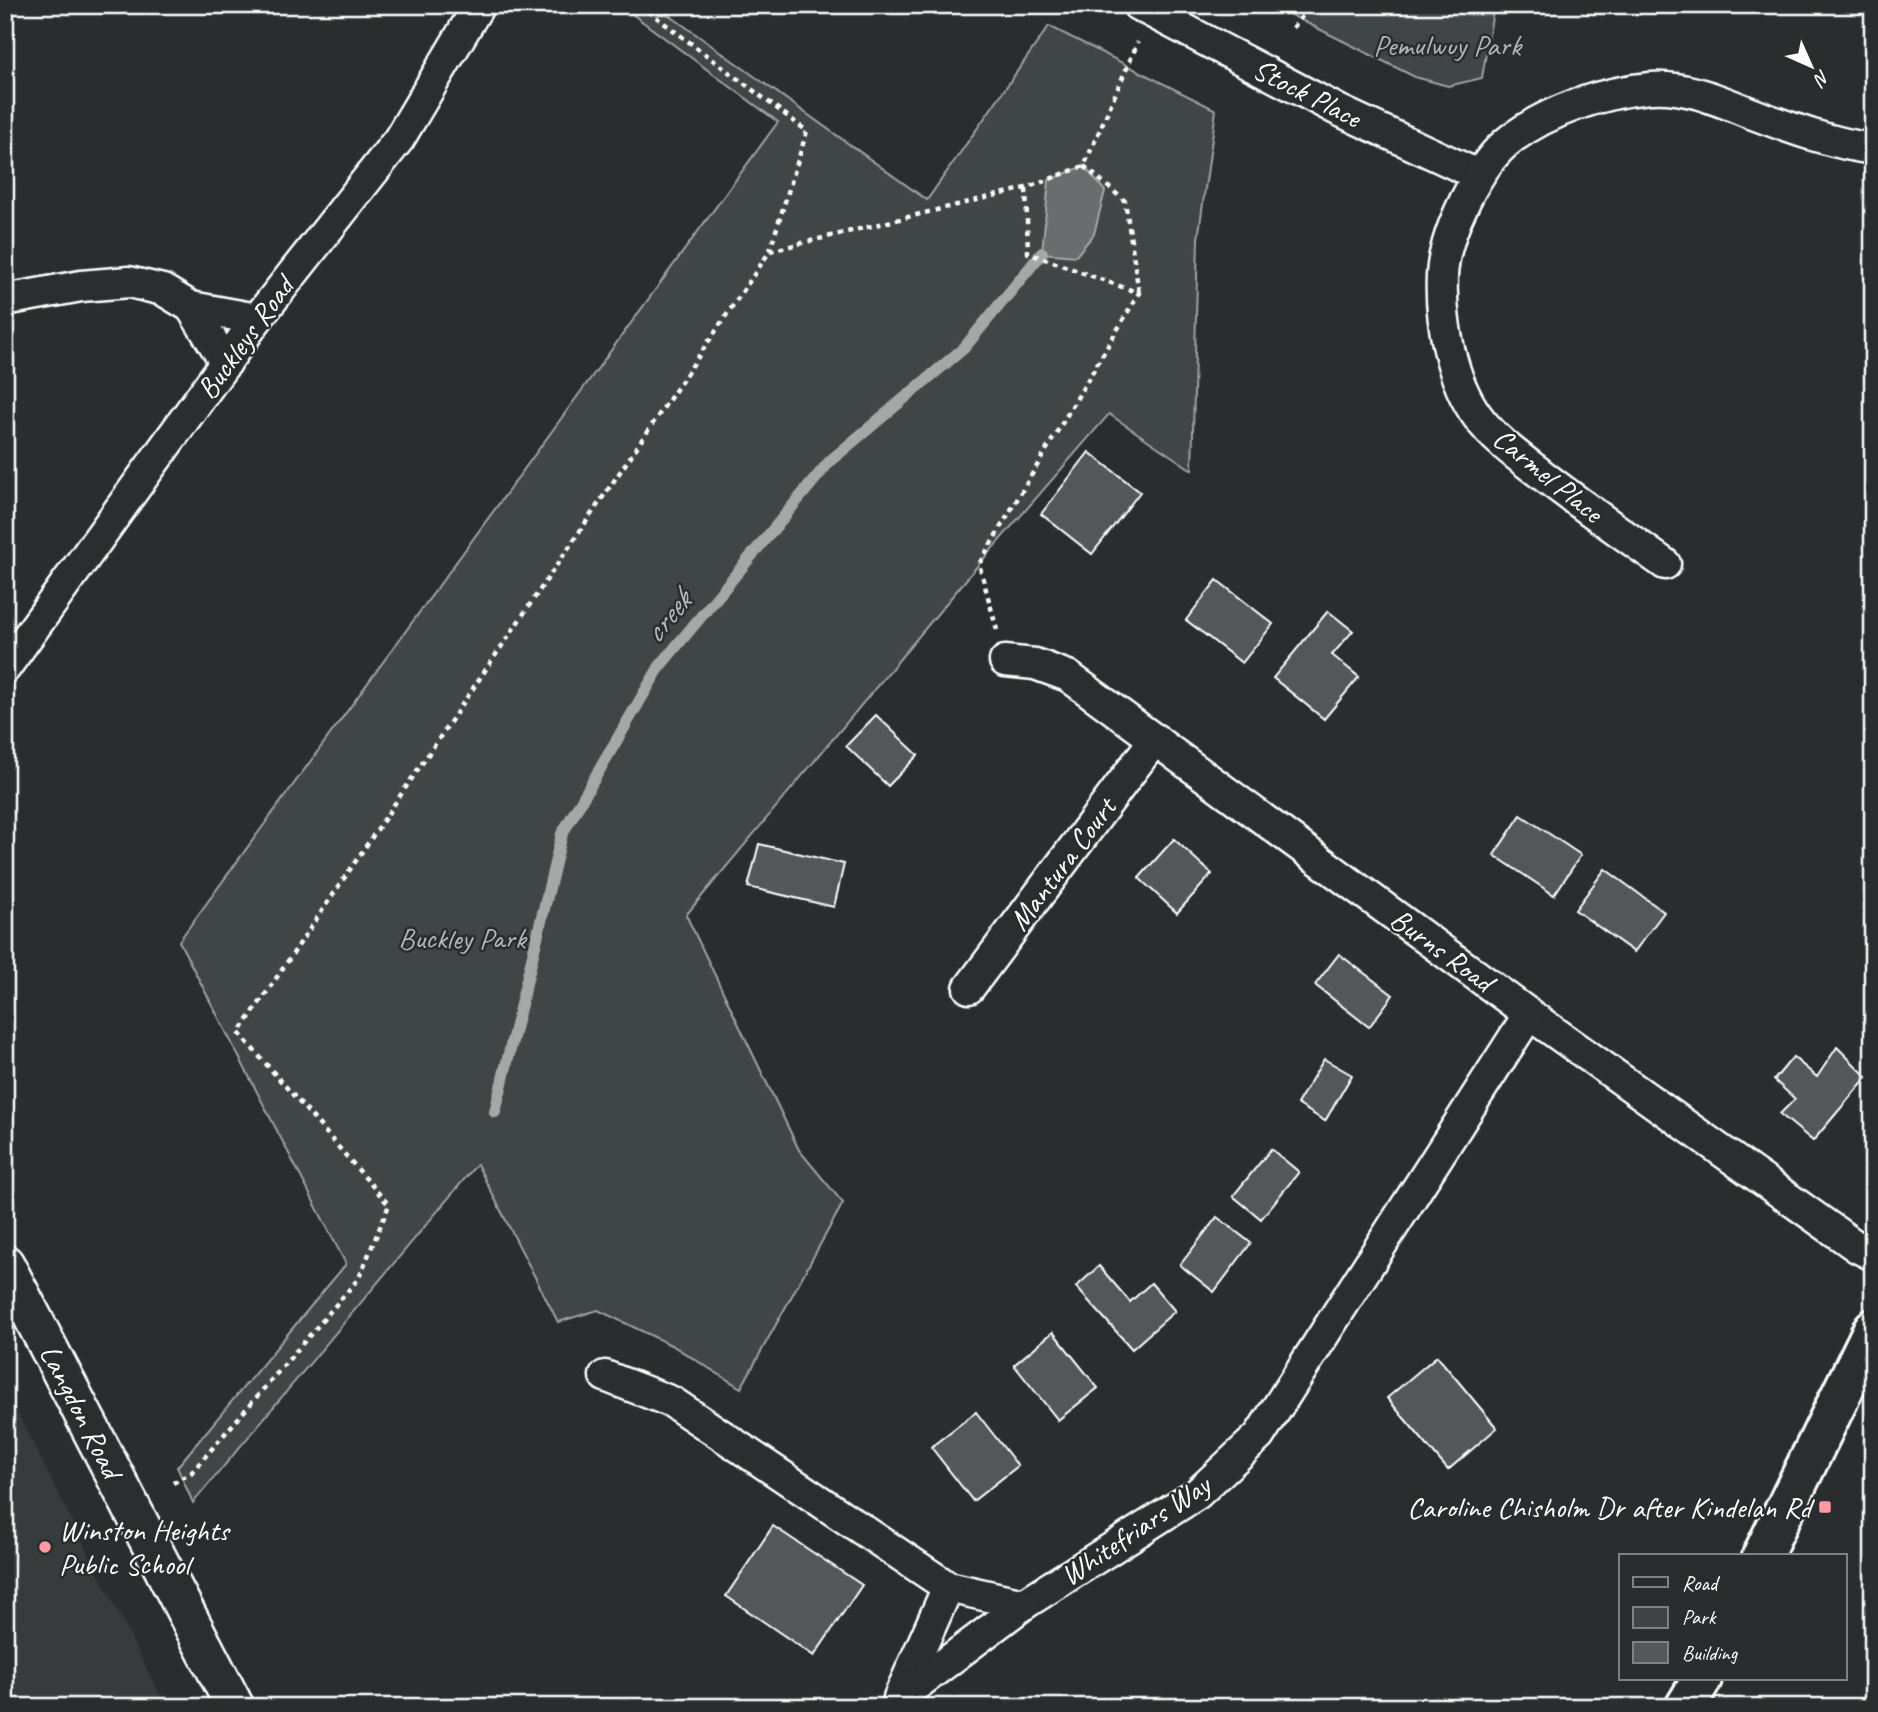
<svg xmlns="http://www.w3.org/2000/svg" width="1878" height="1712" font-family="Caveat,sans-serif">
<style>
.built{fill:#373a3b}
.green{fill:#414445;stroke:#a0a2a2;stroke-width:2}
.water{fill:#6a6c6d;stroke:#a6a7a7;stroke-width:2}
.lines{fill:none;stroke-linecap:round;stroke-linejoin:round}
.stream{stroke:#a6a7a7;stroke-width:12}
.building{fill:#555758;stroke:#fff;stroke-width:2}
.minor-casing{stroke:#fff;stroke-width:35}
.tertiary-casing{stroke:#fff;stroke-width:42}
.secondary-casing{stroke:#fff;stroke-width:44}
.path{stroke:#fff;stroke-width:4.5;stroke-dasharray:5 5;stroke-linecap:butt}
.minor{stroke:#2a2d2e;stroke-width:30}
.tertiary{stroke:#2a2d2e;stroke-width:37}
.secondary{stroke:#2a2d2e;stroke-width:38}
.poi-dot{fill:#ff9aa2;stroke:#2a2d2e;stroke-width:2.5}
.labels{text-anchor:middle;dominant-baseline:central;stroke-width:5;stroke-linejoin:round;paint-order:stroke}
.park-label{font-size:30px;fill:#b3b4b5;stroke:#2a2d2e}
.street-label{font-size:30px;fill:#fff;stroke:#2a2d2e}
.poi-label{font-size:30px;fill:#fff;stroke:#2a2d2e;text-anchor:end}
.water-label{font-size:32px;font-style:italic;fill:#b4b6b6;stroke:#2a2d2e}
</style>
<rect width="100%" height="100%" fill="#2a2d2e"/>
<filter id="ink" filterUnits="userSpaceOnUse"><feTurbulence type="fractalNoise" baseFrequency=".0143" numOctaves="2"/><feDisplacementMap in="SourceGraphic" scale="14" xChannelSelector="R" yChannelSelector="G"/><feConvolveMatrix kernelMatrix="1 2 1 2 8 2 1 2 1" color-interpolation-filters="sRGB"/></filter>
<g filter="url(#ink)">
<polygon class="built" points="5,1388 166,1707 5,1707"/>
<g class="green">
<polygon points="620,5 655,5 927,200 1049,26 1216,110 1198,239 1192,470 1109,414 979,564 686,915 799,1150 843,1203 741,1388 673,1346 598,1310 558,1322 477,1164 193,1503 177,1467 346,1264 179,941 778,122"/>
<polygon points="1294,5 1494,5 1482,78 1448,86 1415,77 1289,14"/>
</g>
<polygon class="water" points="1084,166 1105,191 1094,234 1076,256 1042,253 1049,180"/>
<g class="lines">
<polyline class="stream" points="495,1112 562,834 660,666 830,461 964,348 1042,253"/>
</g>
<g class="building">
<polygon points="1089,452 1140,492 1092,554 1041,514"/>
<polygon points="1217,580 1273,624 1242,663 1186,620"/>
<polygon points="1328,611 1353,631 1332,655 1359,677 1324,719 1273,678"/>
<polygon points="876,715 918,755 888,786 846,746"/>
<polygon points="1521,815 1581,855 1554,895 1494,855"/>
<polygon points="1174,839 1212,874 1177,913 1139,878"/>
<polygon points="759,844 844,864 834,907 748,887"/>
<polygon points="1605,869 1664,912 1634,952 1575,910"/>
<polygon points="1339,954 1393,995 1369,1027 1315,985"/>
<polygon points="1837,1047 1867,1077 1813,1141 1780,1114 1795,1099 1774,1080 1793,1057 1817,1077"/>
<polygon points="1324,1059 1352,1075 1325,1121 1297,1104"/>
<polygon points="1271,1149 1299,1172 1261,1219 1233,1196"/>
<polygon points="1217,1217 1251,1243 1214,1292 1180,1265"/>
<polygon points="1099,1266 1130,1302 1151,1283 1175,1311 1132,1349 1076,1287"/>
<polygon points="1053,1332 1098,1388 1058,1420 1014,1365"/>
<polygon points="1437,1356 1497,1428 1448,1470 1387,1398"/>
<polygon points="976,1412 1018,1466 973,1501 931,1447"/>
<polygon points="773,1526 862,1585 814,1656 726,1596"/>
</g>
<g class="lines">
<g class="minor-casing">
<g id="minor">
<polyline points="1138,5 1338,110 1478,175"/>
<polyline points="5,300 81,286 129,282 163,290 191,307 257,319"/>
<polyline points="191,307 226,363"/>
<path d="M 1665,564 C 1623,534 1581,505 1541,474 C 1519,457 1495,440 1478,417 C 1451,381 1440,320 1442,276 C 1444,234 1478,163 1512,138 C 1550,110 1604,92 1650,88 C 1688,85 1722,102 1756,115 C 1795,130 1832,143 1873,149"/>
<polyline points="1005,661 1035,664 1068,676 1529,1014 1857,1247 1873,1255"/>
<polyline points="5,668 257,319 399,139 479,5"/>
<polyline points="969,988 1155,739"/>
<polyline points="605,1376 672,1402 948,1587 1024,1604 1197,1494 1259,1436 1529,1014"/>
<polyline points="900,1695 948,1587"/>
<polyline points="899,1698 1024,1604"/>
</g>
</g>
<g class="tertiary-casing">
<polyline id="tertiary" points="5,1264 235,1707"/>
</g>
<g class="secondary-casing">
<g id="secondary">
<polyline points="1762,1556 1873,1329"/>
<polyline points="1685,1707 1702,1679"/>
</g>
</g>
<g class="path">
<polyline points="640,5 807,131 770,250"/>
<polyline points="1293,28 1311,5"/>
<polyline points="1084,166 1125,201 1139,293"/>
<polyline points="997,630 979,564 1139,293 1028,253 1026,188"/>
<polyline points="173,1483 191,1473 359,1278 389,1205 239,1033 770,251 1026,188 1084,166 1138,42"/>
</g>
<use href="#minor" class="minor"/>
<use href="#tertiary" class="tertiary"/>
<use href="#secondary" class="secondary"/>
</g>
</g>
<g class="poi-dot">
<rect x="1818" y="1500" width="14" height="14" rx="3.5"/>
<circle cx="45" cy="1547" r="7"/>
</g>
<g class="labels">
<g class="park-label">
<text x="1447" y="45">Pemulwuy Park</text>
<text x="462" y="938">Buckley Park</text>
</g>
<g class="street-label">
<text transform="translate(1307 93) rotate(27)">Stock Place</text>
<text transform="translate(245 338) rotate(-54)">Buckleys Road</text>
<text transform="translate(1548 475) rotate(39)">Carmel Place</text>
<text transform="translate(1062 864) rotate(-53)">Mantura Court</text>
<text transform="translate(1442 950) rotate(36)">Burns Road</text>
<text transform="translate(81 1411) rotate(63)">Langdon Road</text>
<text transform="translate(1135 1530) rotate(-34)">Whitefriars Way</text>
</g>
<g class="poi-label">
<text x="1811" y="1507">Caroline Chisholm Dr after Kindelan Rd</text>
<text x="59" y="1530" text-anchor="start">Winston Heights<tspan x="59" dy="34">Public School</tspan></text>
</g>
<g class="water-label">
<text transform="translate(667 617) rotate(-51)">creek</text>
</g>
</g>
<rect width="1878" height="1712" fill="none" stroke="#2a2d2e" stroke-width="28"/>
<rect x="14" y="14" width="1850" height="1684" fill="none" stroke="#fff" stroke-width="2.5" filter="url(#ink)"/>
<rect x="1619" y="1554" width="228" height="126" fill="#2a2d2e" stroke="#7f8182" stroke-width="2"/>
<rect x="1633" y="1577" width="35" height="10" fill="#2a2d2e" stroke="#7f8182" stroke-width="2"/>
<text x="1682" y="1590" font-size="21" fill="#ffffff">Road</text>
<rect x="1633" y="1607" width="35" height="21" fill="#414445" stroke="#7f8182" stroke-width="2"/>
<text x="1682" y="1624" font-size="21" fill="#ffffff">Park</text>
<rect x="1633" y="1642" width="35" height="21" fill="#555758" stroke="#7f8182" stroke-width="2"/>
<text x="1682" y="1660" font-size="21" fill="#ffffff">Building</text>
<g transform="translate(1811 66) rotate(135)" stroke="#2a2d2e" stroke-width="5" paint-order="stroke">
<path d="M0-5L12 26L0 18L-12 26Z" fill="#ffffff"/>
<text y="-10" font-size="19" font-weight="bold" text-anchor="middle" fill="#ffffff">N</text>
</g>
</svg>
